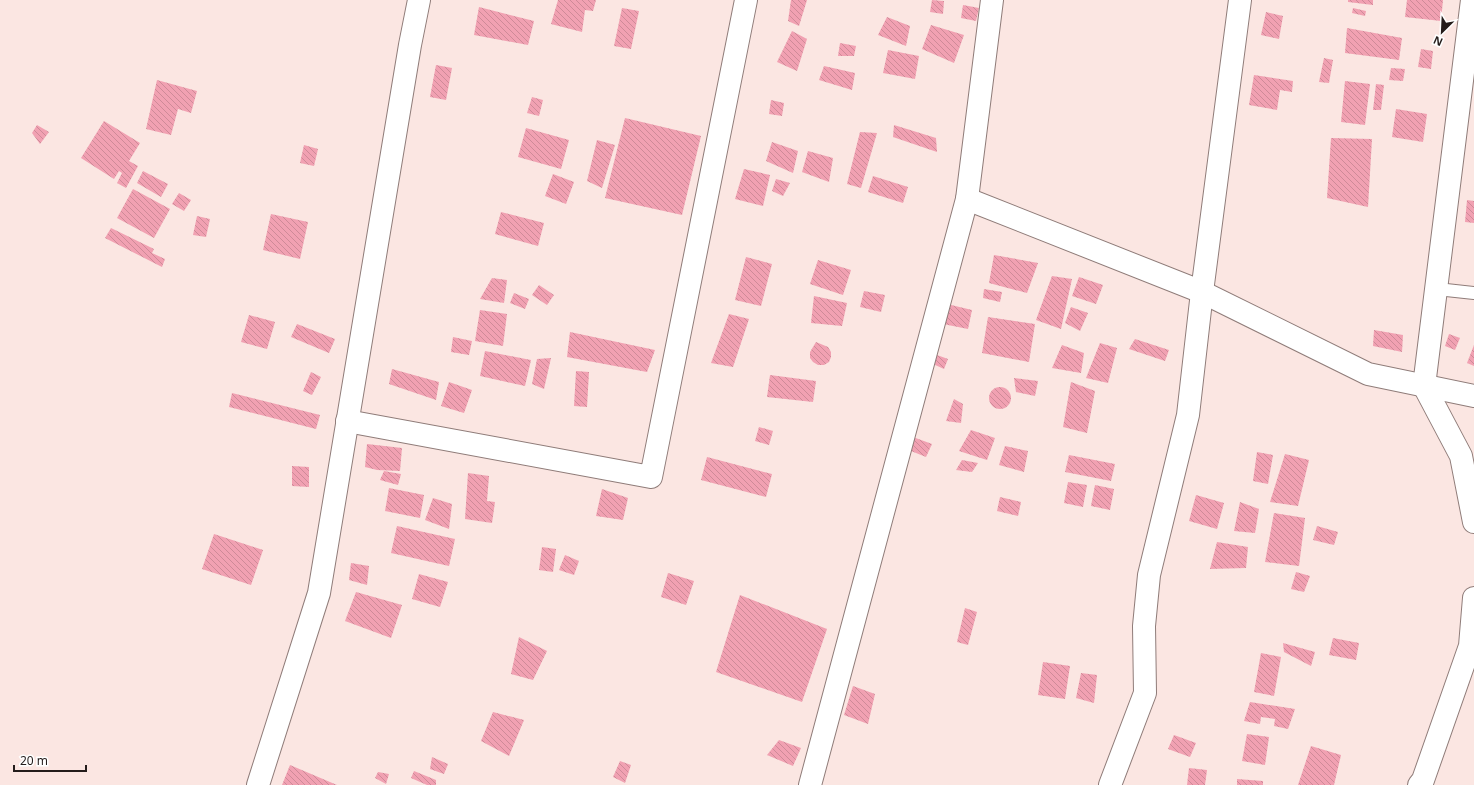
<svg xmlns="http://www.w3.org/2000/svg" width="1474" height="785" font-family="'Noto Sans',sans-serif">
<style>
.building{fill:url(#building-back-hatch)}
.lines{fill:none;stroke-linecap:round;stroke-linejoin:round}
.service-casing{stroke:#8f7c79;stroke-width:14}
.minor-casing{stroke:#8f7c79;stroke-width:24}
.service{stroke:#fff;stroke-width:12}
.minor{stroke:#fff;stroke-width:22}
</style>
<defs>
<pattern id="building-back-hatch" width="6" height="6" patternUnits="userSpaceOnUse"><rect width="6" height="6" fill="#f1a1b2"/><path d="M-1 5l2 2M0 0l6 6M5-1l2 2" fill="none" stroke="#ce8a98"/></pattern>
</defs>
<rect width="100%" height="100%" fill="#fbe6e2"/>
<g class="building">
<polygon points="558,0 596,0 593,11 585,10 582,32 551,24"/>
<polygon points="791,0 807,0 799,26 788,21"/>
<polygon points="932,0 944,1 943,14 930,12"/>
<polygon points="1348,0 1373,0 1373,5 1348,2"/>
<polygon points="1407,0 1443,0 1441,21 1405,17"/>
<polygon points="963,5 979,8 976,21 961,18"/>
<polygon points="479,7 534,21 528,45 474,35"/>
<polygon points="622,8 639,11 631,49 614,46"/>
<polygon points="1353,8 1366,11 1365,16 1352,13"/>
<polygon points="1266,12 1283,16 1279,39 1261,35"/>
<polygon points="887,17 910,26 906,46 878,35"/>
<polygon points="931,25 964,35 954,63 922,49"/>
<polygon points="1347,28 1402,38 1399,60 1345,53"/>
<polygon points="792,31 807,39 797,71 777,62"/>
<polygon points="840,43 856,46 854,56 838,56"/>
<polygon points="1421,49 1433,51 1431,69 1418,67"/>
<polygon points="888,50 919,56 915,79 883,73"/>
<polygon points="1324,58 1333,60 1329,83 1319,82"/>
<polygon points="436,65 452,68 446,100 430,97"/>
<polygon points="824,66 855,73 852,90 819,80"/>
<polygon points="1391,68 1405,69 1403,81 1389,80"/>
<polygon points="1254,75 1293,81 1292,92 1280,90 1277,110 1249,105"/>
<polygon points="157,80 197,91 191,113 178,109 171,135 146,129"/>
<polygon points="1345,81 1370,84 1365,125 1341,122"/>
<polygon points="1376,84 1384,85 1381,110 1373,110"/>
<polygon points="532,97 543,100 539,116 527,113"/>
<polygon points="771,100 784,103 782,116 769,114"/>
<polygon points="1396,109 1427,114 1423,142 1392,137"/>
<polygon points="625,118 701,136 682,215 605,198"/>
<polygon points="104,121 140,143 129,161 138,166 126,188 117,183 122,173 119,171 114,179 81,158"/>
<polygon points="37,125 49,132 40,144 32,133"/>
<polygon points="894,125 936,138 937,152 893,137"/>
<polygon points="526,128 569,140 561,169 518,157"/>
<polygon points="860,132 877,133 861,188 847,184"/>
<polygon points="1331,138 1372,139 1368,207 1327,198"/>
<polygon points="597,140 615,145 602,188 587,181"/>
<polygon points="772,142 798,151 793,173 766,161"/>
<polygon points="304,145 318,149 314,166 300,163"/>
<polygon points="808,151 833,158 829,182 802,172"/>
<polygon points="744,169 770,175 763,206 735,199"/>
<polygon points="143,171 168,184 161,197 137,183"/>
<polygon points="553,174 574,182 566,204 545,196"/>
<polygon points="873,176 908,187 903,203 868,192"/>
<polygon points="776,179 790,183 783,196 772,191"/>
<polygon points="133,189 170,209 154,238 117,218"/>
<polygon points="179,193 191,200 184,211 172,204"/>
<polygon points="1467,200 1474,201 1474,223 1465,222"/>
<polygon points="501,212 544,223 538,246 495,234"/>
<polygon points="271,214 308,222 300,259 263,250"/>
<polygon points="197,216 210,219 206,237 193,235"/>
<polygon points="111,228 154,249 152,253 165,259 162,267 105,238"/>
<polygon points="994,255 1038,263 1027,293 989,283"/>
<polygon points="746,257 772,264 761,306 735,300"/>
<polygon points="818,260 851,270 843,295 810,284"/>
<polygon points="1052,276 1072,279 1061,329 1036,320"/>
<polygon points="1079,277 1103,285 1096,304 1072,296"/>
<polygon points="492,278 507,280 504,303 480,299"/>
<polygon points="539,285 554,295 547,305 532,295"/>
<polygon points="984,289 1002,292 1000,302 983,298"/>
<polygon points="864,291 885,295 881,312 860,307"/>
<polygon points="514,293 529,299 525,309 510,303"/>
<polygon points="814,296 847,303 842,326 811,323"/>
<polygon points="947,304 972,310 968,329 943,324"/>
<polygon points="1071,307 1088,313 1080,331 1065,323"/>
<polygon points="480,310 507,314 503,346 475,341"/>
<polygon points="729,314 749,319 733,367 711,363"/>
<polygon points="249,315 275,322 267,349 241,342"/>
<polygon points="988,317 1035,324 1029,362 982,353"/>
<polygon points="297,324 335,339 329,353 291,337"/>
<polygon points="1374,330 1403,335 1402,352 1373,346"/>
<polygon points="570,332 655,350 647,372 567,357"/>
<polygon points="1449,334 1460,338 1455,350 1445,346"/>
<polygon points="453,337 472,341 469,355 451,352"/>
<polygon points="1135,339 1169,350 1165,361 1129,349"/>
<polygon points="816,342 828,347 831,352 831,357 829,362 824,365 818,365 813,362 810,358 810,352"/>
<polygon points="1100,343 1117,348 1108,383 1086,378"/>
<polygon points="1062,345 1084,353 1081,373 1052,368"/>
<polygon points="1474,345 1474,366 1467,363"/>
<polygon points="485,351 531,360 525,386 480,376"/>
<polygon points="937,355 948,359 944,369 933,364"/>
<polygon points="551,358 544,389 532,384 537,359"/>
<polygon points="392,369 439,382 436,400 389,384"/>
<polygon points="576,371 589,372 587,407 574,406"/>
<polygon points="311,372 321,377 312,395 303,391"/>
<polygon points="770,375 816,381 813,402 767,397"/>
<polygon points="1014,378 1038,381 1035,396 1016,392"/>
<polygon points="449,382 472,390 464,413 441,406"/>
<polygon points="1071,382 1095,391 1087,433 1063,427"/>
<circle cx="1000" cy="398" r="11"/>
<polygon points="232,393 320,415 316,429 229,407"/>
<polygon points="954,399 963,404 961,423 946,421"/>
<polygon points="759,427 773,431 769,445 755,441"/>
<polygon points="971,430 995,438 987,460 959,451"/>
<polygon points="913,437 932,444 926,457 911,451"/>
<polygon points="367,444 402,448 400,471 377,470 365,467"/>
<polygon points="1005,446 1028,451 1024,472 999,465"/>
<polygon points="1257,452 1273,455 1268,484 1253,481"/>
<polygon points="1285,454 1309,460 1298,506 1270,502"/>
<polygon points="1069,455 1115,464 1111,481 1065,472"/>
<polygon points="707,457 772,474 766,497 701,480"/>
<polygon points="962,460 978,463 972,472 956,470"/>
<polygon points="292,466 309,467 309,487 292,486"/>
<polygon points="384,471 401,474 398,485 380,480"/>
<polygon points="468,473 489,476 487,501 495,502 492,523 465,519"/>
<polygon points="1068,482 1087,485 1083,507 1064,503"/>
<polygon points="1095,485 1114,489 1110,510 1091,506"/>
<polygon points="389,488 424,495 420,518 385,511"/>
<polygon points="602,489 628,498 623,520 596,516"/>
<polygon points="1196,495 1224,503 1217,529 1189,521"/>
<polygon points="1000,497 1021,502 1018,516 997,511"/>
<polygon points="433,498 452,504 449,529 425,520"/>
<polygon points="1240,502 1259,509 1255,533 1234,531"/>
<polygon points="1274,513 1305,518 1299,566 1265,562"/>
<polygon points="397,526 455,539 449,566 391,553"/>
<polygon points="1317,526 1338,532 1334,545 1313,540"/>
<polygon points="214,534 263,550 251,585 202,569"/>
<polygon points="1217,542 1248,547 1246,568 1210,569"/>
<polygon points="542,547 556,549 553,572 539,570"/>
<polygon points="565,555 579,561 574,575 559,570"/>
<polygon points="351,563 369,566 367,585 349,580"/>
<polygon points="1296,572 1310,576 1304,592 1291,589"/>
<polygon points="668,573 694,581 686,605 661,597"/>
<polygon points="419,574 448,582 440,607 412,599"/>
<polygon points="356,592 402,605 391,638 345,621"/>
<polygon points="740,595 827,629 802,702 716,672"/>
<polygon points="965,608 977,612 968,645 957,642"/>
<polygon points="519,637 547,651 533,680 511,674"/>
<polygon points="1333,638 1359,643 1356,660 1329,655"/>
<polygon points="1283,643 1315,652 1311,666 1284,652"/>
<polygon points="1261,653 1281,657 1274,696 1254,692"/>
<polygon points="1043,662 1070,666 1065,699 1038,695"/>
<polygon points="1081,673 1097,675 1094,703 1076,698"/>
<polygon points="853,686 875,694 868,724 844,715"/>
<polygon points="1250,702 1295,709 1288,729 1274,726 1275,719 1261,717 1260,724 1244,721"/>
<polygon points="493,712 524,720 509,756 481,741"/>
<polygon points="1247,734 1269,737 1265,765 1242,761"/>
<polygon points="1174,735 1196,743 1190,757 1168,749"/>
<polygon points="779,740 801,748 793,766 767,755"/>
<polygon points="1311,746 1341,755 1334,785 1298,785"/>
<polygon points="432,757 448,764 444,774 430,769"/>
<polygon points="620,761 631,765 625,783 613,777"/>
<polygon points="290,765 337,785 282,785"/>
<polygon points="1189,768 1207,770 1205,785 1187,785"/>
<polygon points="414,771 436,780 436,785 427,785 411,778"/>
<polygon points="378,772 389,774 386,784 375,778"/>
<polygon points="1237,779 1263,781 1263,785 1237,785"/>
</g>
<g class="lines">
<g class="service-casing">
<polyline id="service" points="1437,289 1474,293"/>
</g>
<g class="minor-casing">
<g id="minor">
<polyline points="1472,0 1424,386 1461,456 1474,522"/>
<polyline points="967,199 1202,292 1368,374 1474,396"/>
<polyline points="347,421 651,477 746,0"/>
<polyline points="258,785 319,593 410,45 419,0"/>
<polyline points="810,785 967,199 992,0"/>
<polyline points="1110,785 1145,693 1144,626 1149,575 1188,415 1202,292 1240,0"/>
<polyline points="1419,785 1423,780 1470,646 1474,598"/>
</g>
</g>
<use href="#service" class="service"/>
<use href="#minor" class="minor"/>
</g>
<g transform="translate(1442 32) rotate(204)" stroke="#ffffff" stroke-width="3" paint-order="stroke">
<path d="M0-3L7 15L0 10L-7 15Z" fill="#241c1b"/>
<text y="-6" font-size="11" font-weight="bold" text-anchor="middle" fill="#241c1b">N</text>
</g>
<path d="M14 765v6h72v-6" fill="none" stroke="#241c1b" stroke-width="2"/>
<text x="20" y="765" font-size="12" fill="#241c1b" stroke="#ffffff" stroke-width="3" paint-order="stroke">20 m</text>
</svg>
